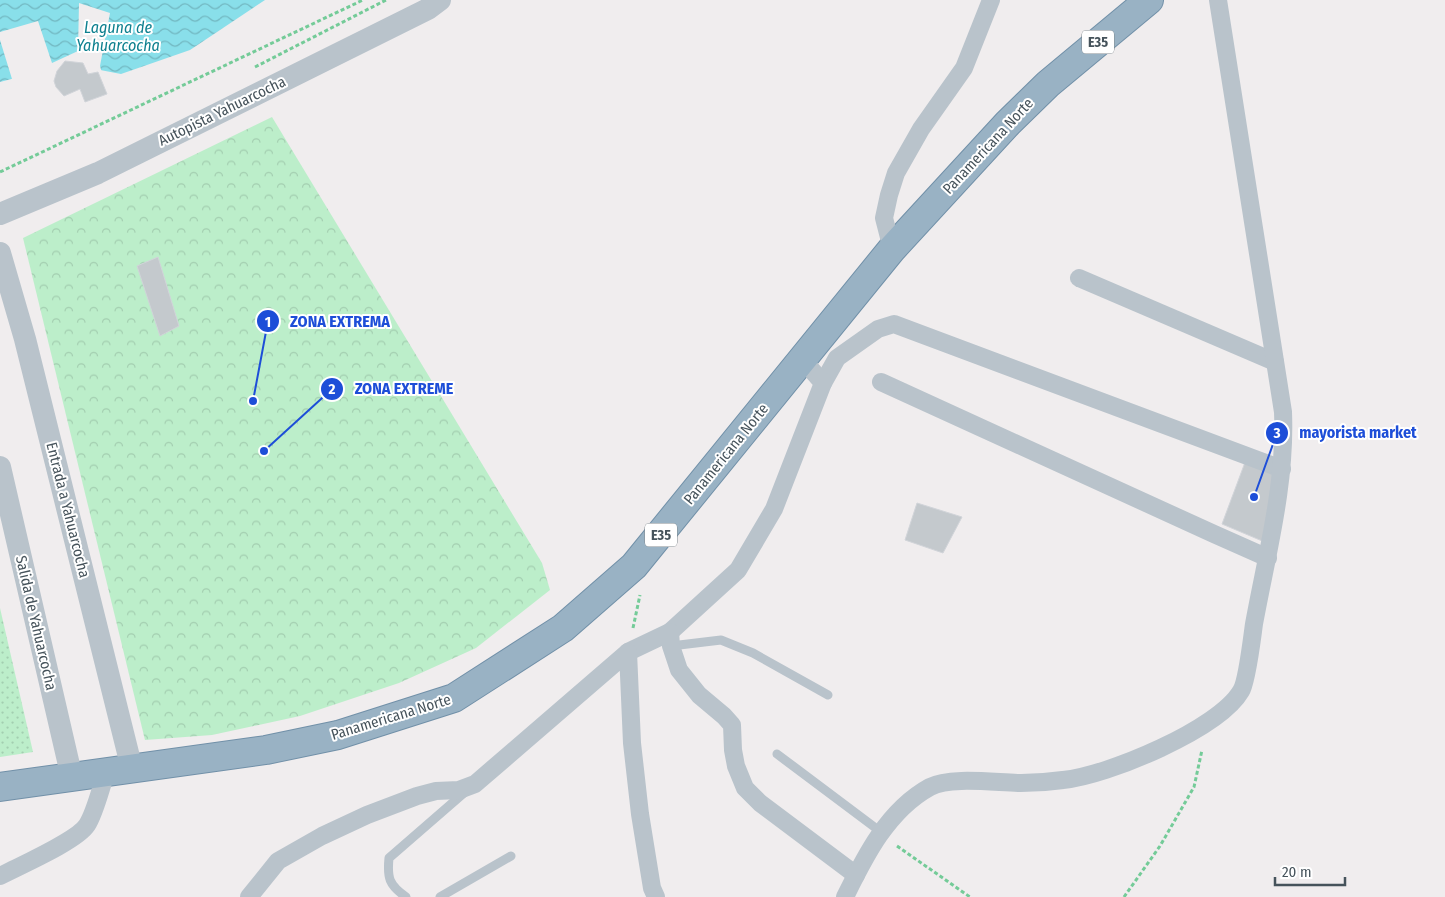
<svg xmlns="http://www.w3.org/2000/svg" width="1445" height="897" font-family="'Fira Sans Condensed',sans-serif">
<style>
.grass{fill:url(#grass-dots)}
.park{fill:url(#park-crowns)}
.water{fill:url(#water-waves)}
.pier{fill:#f0edee}
.building{fill:#c4c9cd;stroke:#d1d4d9}
.lines{fill:none;stroke-linecap:round;stroke-linejoin:round}
.trunk-casing{stroke:#7190a8;stroke-width:30}
.path{stroke:#74cb98;stroke-width:3;stroke-dasharray:4 2.5;stroke-linecap:butt}
.service{stroke:#b9c3cb;stroke-width:9}
.minor{stroke:#b9c3cb;stroke-width:18}
.tertiary{stroke:#b9c3cb;stroke-width:22}
.trunk{stroke:#99b2c4;stroke-width:28}
.labels{text-anchor:middle;dominant-baseline:central;stroke-width:4;stroke-linejoin:round;paint-order:stroke}
.shield{fill:#fff;stroke:#7e878c;stroke-width:1}
.shield-label{font-size:14px;font-weight:bold;fill:#46535b}
.street-label{font-size:15px;fill:#46535b;stroke:#fff}
.water-label{font-size:16px;font-style:italic;fill:#0e808f;stroke:#fff}
.leader{fill:none;stroke:#1d4ed8;stroke-width:2}
.callout-dot{fill:#1d4ed8;stroke:#fff;stroke-width:2}
.mark-label{font-size:15px;text-anchor:middle;font-weight:bold;fill:#fff}
.callout-label{font-size:16px;text-anchor:middle;font-weight:bold;fill:#1d4ed8;stroke:#fff;stroke-width:4;stroke-linejoin:round;paint-order:stroke}
</style>
<defs>
<pattern id="grass-dots" width="8" height="8" patternUnits="userSpaceOnUse" patternTransform="scale(1.25)"><rect width="8" height="8" fill="#bceeca"/><path d="M2 2h.1M6 6h.1" fill="none" stroke="#a3ceb0" stroke-width="1.8" stroke-linecap="round"/></pattern>
<pattern id="park-crowns" width="20" height="18" patternUnits="userSpaceOnUse" patternTransform="scale(1.25)"><rect width="20" height="18" fill="#bceeca"/><path d="M2 6a3 3 0 1 1 6 0M12 15a3 3 0 1 1 6 0" fill="none" stroke="#a3ceb0"/></pattern>
<pattern id="water-waves" width="16" height="10" patternUnits="userSpaceOnUse" patternTransform="scale(1.25)"><rect width="16" height="10" fill="#89dfea"/><path d="M0 5q4-4 8 0t8 0" fill="none" stroke="#72b7c1"/></pattern>
</defs>
<rect width="100%" height="100%" fill="#f0edee"/>
<polygon class="grass" points="0,608 33,752 0,757"/>
<polygon class="park" points="272,117 542,563 550,590 476,648 399,683 300,716 212,735 145,740 23,238"/>
<polygon class="water" points="0,0 265,0 190,50 121,74 69,64 0,82"/>
<polygon class="pier" points="79,3 110,13 100,66 102,73 69,66 9,82 12,79 0,40 0,32 38,21 52,63 78,51"/>
<g class="building">
<polygon points="65,61 83,63 88,74 98,72 107,94 85,102 80,89 64,96 56,87 54,81 57,71"/>
<polygon points="158,257 179,326 160,336 137,266"/>
<polygon points="1247,457 1279,470 1267,543 1222,524"/>
<polygon points="917,503 962,517 943,553 905,540"/>
</g>
<g class="lines">
<g class="trunk-casing">
<polyline id="trunk" points="0,787 266,750 338,735 454,698 563,628 634,566 892,249 1008,123 1048,84 1149,0"/>
</g>
<g class="path">
<polyline points="255,67 386,0"/>
<polyline points="0,172 363,0"/>
<polyline points="633,628 640,595"/>
<polyline points="897,846 970,897"/>
<polyline points="1124,897 1160,846 1194,787 1202,750"/>
</g>
<g class="service">
<polyline points="671,646 721,640 753,653 828,695"/>
<polyline points="777,754 881,832"/>
<path d="M 406,897 C 389,885 387,878 389,858 L 465,792"/>
<polyline points="440,897 511,856"/>
</g>
<g class="minor">
<polyline points="892,249 884,218 889,195 896,173 921,129 964,68 991,0"/>
<polyline points="1079,278 1275,362"/>
<polyline points="881,382 1214,534 1268,558"/>
<polyline points="823,383 837,358 878,329 894,324 1282,469"/>
<polyline points="670,632 738,570 774,509 823,383 803,360"/>
<polyline points="628,652 670,632 671,646 679,670 699,695 724,716 732,725 733,750 736,766 745,788 760,803 856,875"/>
<path d="M 0,876 C 19,866 77,841 87,825 C 95,813 101,787 106,773"/>
<polyline points="249,897 278,861 322,836 367,815 417,796 436,791 459,790 475,784 628,652 632,743 640,814 652,888 656,897"/>
<path d="M 845,897 C 865,856 888,810 930,787 C 950,776 998,783 1021,783 C 1035,783 1049,782 1063,780 C 1107,776 1219,729 1241,691 C 1247,682 1252,638 1254,624 C 1267,553 1286,484 1283,412 L 1218,0"/>
</g>
<g class="tertiary">
<polyline points="0,214 98,173 428,9 440,0"/>
<polyline points="0,253 25,339 132,769"/>
<polyline points="0,467 72,778"/>
</g>
<use href="#trunk" class="trunk"/>
</g>
<g class="labels">
<g class="shield">
<rect x="1082" y="30.5" width="32" height="23" rx="4"/>
<rect x="645" y="523.5" width="32" height="23" rx="4"/>
</g>
<g class="shield-label">
<text x="1098" y="42">E35</text>
<text x="661" y="535">E35</text>
</g>
<g class="street-label">
<text transform="translate(222 111) rotate(-26)">Autopista Yahuarcocha</text>
<text transform="translate(988 146) rotate(-47)">Panamericana Norte</text>
<text transform="translate(726 454) rotate(-51)">Panamericana Norte</text>
<text transform="translate(68 510) rotate(76)">Entrada a Yahuarcocha</text>
<text transform="translate(36 623) rotate(77)">Salida de Yahuarcocha</text>
<text transform="translate(391 717) rotate(-17)">Panamericana Norte</text>
</g>
<g class="water-label">
<text x="118" y="27">Laguna de<tspan x="118" dy="18">Yahuarcocha</tspan></text>
</g>
</g>
<path class="leader" d="M253 401L268 321M264 451L332 389M1254 497L1277 433"/>
<g class="callout-dot">
<circle cx="253" cy="401" r="5"/>
<circle cx="264" cy="451" r="5"/>
<circle cx="1254" cy="497" r="5"/>
<circle cx="268" cy="321" r="12"/>
<circle cx="332" cy="389" r="12"/>
<circle cx="1277" cy="433" r="12"/>
</g>
<g class="mark-label">
<text x="268" y="327">1</text>
<text x="332" y="394">2</text>
<text x="1277" y="438">3</text>
</g>
<g class="callout-label">
<text x="340" y="327">ZONA EXTREMA</text>
<text x="404" y="394">ZONA EXTREME</text>
<text x="1358" y="438">mayorista market</text>
</g>
<path d="M1275 877v8h70v-8" fill="none" stroke="#46535b" stroke-width="2.5"/>
<text x="1282" y="877" font-size="15" fill="#46535b" stroke="#ffffff" stroke-width="4" paint-order="stroke">20 m</text>
</svg>
